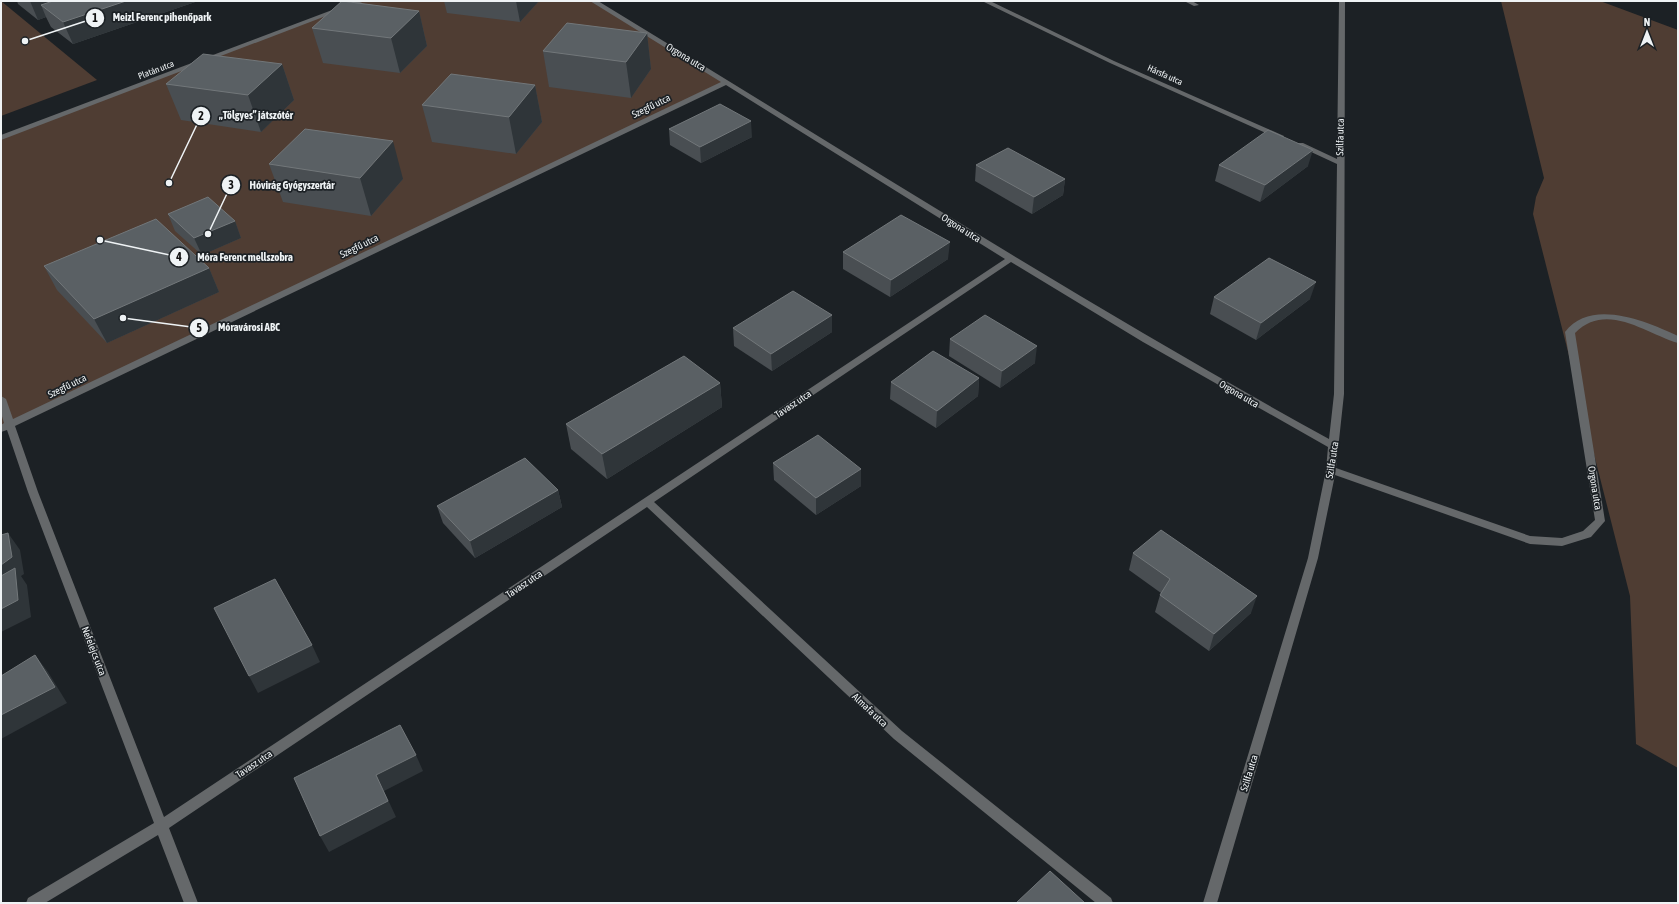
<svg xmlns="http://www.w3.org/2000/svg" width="1679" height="904" font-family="'Asap Condensed',sans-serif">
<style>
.green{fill:#4f3d33}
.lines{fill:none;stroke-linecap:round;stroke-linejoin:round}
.lane{fill:#65686a;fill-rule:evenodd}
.street{fill:#65686a;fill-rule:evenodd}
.wall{fill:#494e52}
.shaded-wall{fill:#2f3539}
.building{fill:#5a6064;stroke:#72777a}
.labels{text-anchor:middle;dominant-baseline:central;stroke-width:3.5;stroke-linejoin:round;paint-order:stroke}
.far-street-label{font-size:9px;fill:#eff3f5;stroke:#1c2125}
.street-label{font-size:10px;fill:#eff3f5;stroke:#1c2125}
.leader{fill:none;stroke:#eff3f5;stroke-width:1.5}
.callout-dot{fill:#eff3f5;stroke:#1c2125;stroke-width:1.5}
.mark-label{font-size:12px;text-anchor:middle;font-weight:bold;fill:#111}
.callout-label{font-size:11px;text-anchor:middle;font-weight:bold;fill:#eff3f5;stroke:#1c2125;stroke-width:3.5;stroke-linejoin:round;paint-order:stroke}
</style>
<rect width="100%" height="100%" fill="#1c2125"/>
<g class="green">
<polygon points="1,1 97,80 1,116"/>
<polygon points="362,1 592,1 726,82 1,429 1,138"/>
<polygon points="1501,1 1600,1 1678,30 1678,768 1636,744 1630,596 1533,214 1536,197 1544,178"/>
</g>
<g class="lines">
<polygon class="lane" points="1184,1 1192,1 1199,5 1194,6"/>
<g class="street">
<polygon points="356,1 365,1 1,140 1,135"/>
<path d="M 590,1 L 598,1 C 840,148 1080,302 1329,439 L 1334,394 L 1337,164 L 1296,145 L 1297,143 L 1303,143 L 1337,159 L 1339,1 L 1345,1 L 1344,394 L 1336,468 L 1530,536 L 1562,538 L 1583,531 L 1595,520 L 1565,332 C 1591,297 1648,322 1678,336 L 1678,343 C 1646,334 1607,301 1575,333 L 1605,521 L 1591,537 L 1562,546 L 1530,544 L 1335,475 L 1318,558 L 1217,903 L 1203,903 L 1308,558 L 1326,470 L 1328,447 L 1143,342 L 1011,262 L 654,502 L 902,731 L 1111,898 L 1113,903 L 1096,903 L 894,739 L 647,507 L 169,828 L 198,903 L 184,903 L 158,835 L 45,903 L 26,903 L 28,898 L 154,823 L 28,492 L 7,430 L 1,432 L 1,425 L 4,423 L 1,413 L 1,396 L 6,399 L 13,419 L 721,82 ZM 726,85 L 1005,259 L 164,817 L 38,492 L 15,426 Z"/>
<polygon points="982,1 990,1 1114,61 1284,136 1283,138 1277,138 1110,63"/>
</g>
</g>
<g class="wall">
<polygon points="17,1 198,1 73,44 51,27 46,17 38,20 18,4"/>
<polygon points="444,1 539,1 520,22 447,13"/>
<polygon points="419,11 427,46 400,73 323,63 312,28"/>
<polygon points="647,33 651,69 631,98 549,87 543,51"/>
<polygon points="282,64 294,100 261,132 181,120 166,84"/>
<polygon points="535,85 542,122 516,154 432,142 422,105"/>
<polygon points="669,129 752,137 701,163 670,145"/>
<polygon points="269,164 403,179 371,216 283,202"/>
<polygon points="976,165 1065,179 1063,195 1032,214 975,181"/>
<polygon points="1219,165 1308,166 1260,202 1215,181"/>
<polygon points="168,214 235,221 241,238 202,255 175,231"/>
<polygon points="843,252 948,259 890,297 843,269"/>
<polygon points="44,266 209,268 219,292 107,343 57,290"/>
<polygon points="1214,297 1310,299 1256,340 1210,314"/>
<polygon points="832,315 832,332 772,371 734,346 733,328"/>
<polygon points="950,339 1035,363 1000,388 949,356"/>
<polygon points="979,378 978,396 936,428 890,399 891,382"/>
<polygon points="720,383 722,407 607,479 571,449 566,424"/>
<polygon points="773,463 861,486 816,515 774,480"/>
<polygon points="558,490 562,507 475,558 443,523 437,506"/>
<polygon points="1133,553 1251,613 1209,651 1155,612 1160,595 1161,593 1129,570"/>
</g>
<g class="shaded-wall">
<polygon points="30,1 53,1 41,5 46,17 38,20"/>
<polygon points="126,1 198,1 73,44 63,22"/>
<polygon points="516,1 539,1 520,22"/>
<polygon points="419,11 427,46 400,73 391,38"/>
<polygon points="647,33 651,69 631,98 626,62"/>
<polygon points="282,64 294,100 261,132 248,95"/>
<polygon points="535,85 542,122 516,154 509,117"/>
<polygon points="751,121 752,137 701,163 700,147"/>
<polygon points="393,141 403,179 371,216 360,178"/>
<polygon points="1313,150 1308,166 1260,202 1265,185"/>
<polygon points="1065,179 1063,195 1032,214 1034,197"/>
<polygon points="235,221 241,238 202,255 194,238"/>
<polygon points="950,242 948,259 890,297 891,280"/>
<polygon points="209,268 219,292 107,343 94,319"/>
<polygon points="1316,282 1310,299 1256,340 1261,323"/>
<polygon points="832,315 832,332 772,371 771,354"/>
<polygon points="1037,346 1035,363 1000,388 1002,371"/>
<polygon points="979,378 978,396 936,428 937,411"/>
<polygon points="720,383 722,407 607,479 602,454"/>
<polygon points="861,469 861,486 816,515 816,498"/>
<polygon points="558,490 562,507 475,558 470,541"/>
<polygon points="8,533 20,550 24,574 21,576 27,585 31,617 1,632 1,565"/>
<polygon points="1257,596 1251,613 1209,651 1214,634"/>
<polygon points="312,645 320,662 258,693 249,676"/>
<polygon points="35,655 48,672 67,703 1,739 1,715"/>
<polygon points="416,755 423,771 384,791 396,817 329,852 320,836 376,775"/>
</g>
<g class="building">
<polygon points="53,1 126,1 63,22 41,5"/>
<polygon points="342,1 419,11 391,38 312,28"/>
<polygon points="567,23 647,33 626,62 543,51"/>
<polygon points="203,54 282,64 248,95 166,84"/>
<polygon points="451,74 535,85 509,117 422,105"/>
<polygon points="720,104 751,121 700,147 669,129"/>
<polygon points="305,129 393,141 360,178 269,164"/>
<polygon points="1268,130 1313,150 1265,185 1219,165"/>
<polygon points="1008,148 1065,179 1034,197 976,165"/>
<polygon points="208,197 235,221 194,238 168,214"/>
<polygon points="901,215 950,242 891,280 843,252"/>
<polygon points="156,219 209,268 94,319 44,266"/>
<polygon points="1269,258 1316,282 1261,323 1214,297"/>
<polygon points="793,291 832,315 771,354 733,328"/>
<polygon points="985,315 1037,346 1002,371 950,339"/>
<polygon points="933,351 979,378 937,411 891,382"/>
<polygon points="684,356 720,383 602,454 566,424"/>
<polygon points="818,435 861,469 816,498 773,463"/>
<polygon points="525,458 558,490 470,541 437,506"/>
<polygon points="1161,530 1257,596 1214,634 1160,595 1170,579 1133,553"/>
<polygon points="8,533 12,557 1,565 1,535"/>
<polygon points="15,568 18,600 1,609 1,576"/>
<polygon points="275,579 312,645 249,676 214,608"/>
<polygon points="35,655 55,687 1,715 1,676"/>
<polygon points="400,725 416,755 376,775 388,801 320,836 294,778"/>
<polygon points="1050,871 1085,903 1016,903"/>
</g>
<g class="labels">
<g class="far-street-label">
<text transform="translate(156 70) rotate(-21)">Platán utca</text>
<text transform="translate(1165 75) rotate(24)">Hársfa utca</text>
</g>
<g class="street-label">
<text transform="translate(686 57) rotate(31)">Orgona utca</text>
<text transform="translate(651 106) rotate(-26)">Szegfű utca</text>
<text transform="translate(1340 137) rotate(-89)">Szilfa utca</text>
<text transform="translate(961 228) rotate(32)">Orgona utca</text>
<text transform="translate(359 246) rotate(-26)">Szegfű utca</text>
<text transform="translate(67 386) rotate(-26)">Szegfű utca</text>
<text transform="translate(1239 394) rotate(30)">Orgona utca</text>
<text transform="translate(793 404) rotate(-34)">Tavasz utca</text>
<text transform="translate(1332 460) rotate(-81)">Szilfa utca</text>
<text transform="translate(1595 488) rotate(81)">Orgona utca</text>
<text transform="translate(524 584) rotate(-34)">Tavasz utca</text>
<text transform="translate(94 651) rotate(69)">Nefelejcs utca</text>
<text transform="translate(870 710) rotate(43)">Almafa utca</text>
<text transform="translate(254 764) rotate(-34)">Tavasz utca</text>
<text transform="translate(1249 773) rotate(-73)">Szilfa utca</text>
</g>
</g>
<path class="leader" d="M25 41L95 18M169 183L201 116M208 234L231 185M100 240L179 257M123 318L199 328"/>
<g class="callout-dot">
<circle cx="25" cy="41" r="4"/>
<circle cx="169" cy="183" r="4"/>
<circle cx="208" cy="234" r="4"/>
<circle cx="100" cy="240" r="4"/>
<circle cx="123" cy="318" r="4"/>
<circle cx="95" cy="18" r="10"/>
<circle cx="201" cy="116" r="10"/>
<circle cx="231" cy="185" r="10"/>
<circle cx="179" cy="257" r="10"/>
<circle cx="199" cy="328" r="10"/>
</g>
<g class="mark-label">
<text x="95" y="22">1</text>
<text x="201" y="120">2</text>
<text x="231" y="189">3</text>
<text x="179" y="261">4</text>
<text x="199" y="332">5</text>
</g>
<g class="callout-label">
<text x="162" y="21">Meizl Ferenc pihenőpark</text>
<text x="256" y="119">„Tölgyes” játszótér</text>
<text x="292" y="189">Hóvirág Gyógyszertár</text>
<text x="245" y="261">Móra Ferenc mellszobra</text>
<text x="249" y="331">Móravárosi ABC</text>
</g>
<rect width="1679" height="904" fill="none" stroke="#eff3f5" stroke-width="4"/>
<g transform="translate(1647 32)" stroke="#1c2125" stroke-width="3" paint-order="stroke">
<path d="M0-3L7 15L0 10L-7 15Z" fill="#eff3f5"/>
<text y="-6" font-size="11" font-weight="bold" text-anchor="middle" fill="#eff3f5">N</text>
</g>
</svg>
